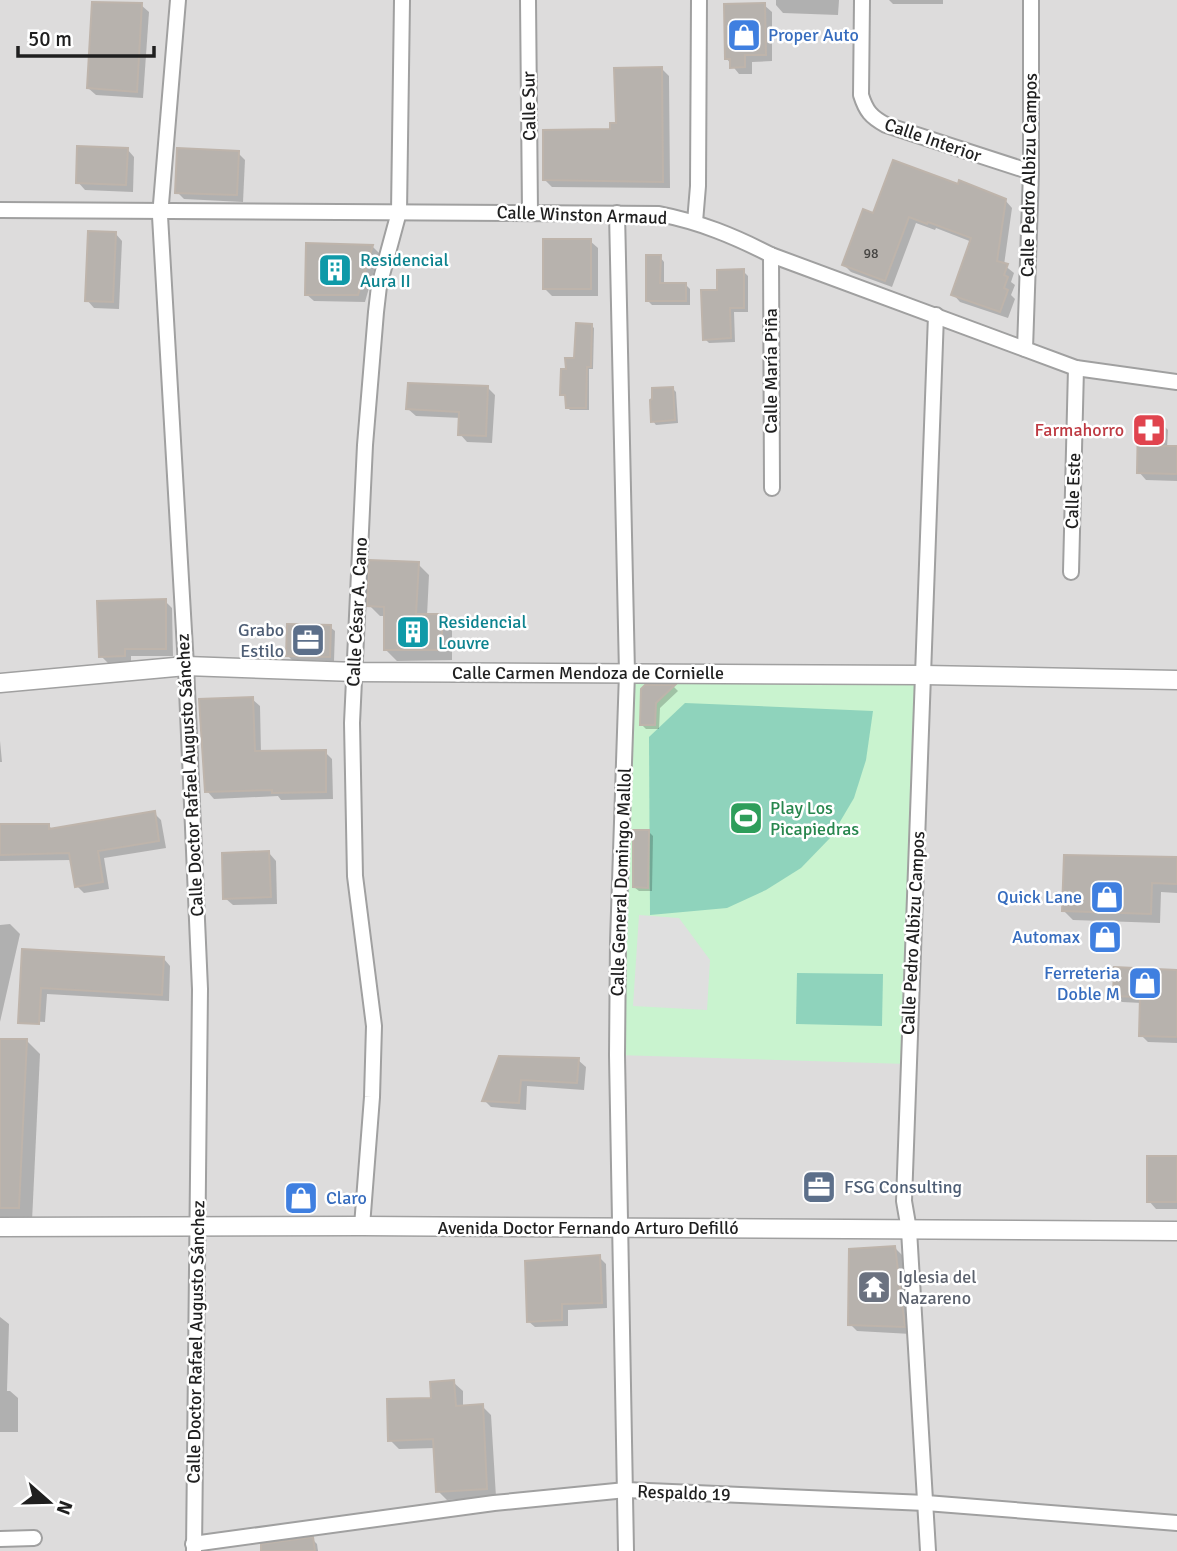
<svg xmlns="http://www.w3.org/2000/svg" width="1177" height="1551" font-family="Signika,sans-serif">
<style>
.residential{fill:#dddcdc}
.park{fill:#c9f3cf}
.pitch{fill:#8fd3bc}
.parking{fill:#dfdfdf}
.shadow{fill:#0003}
.building{fill:#b7b2ad;stroke:#beb4ab;stroke-width:2}
.lines{fill:none;stroke-linecap:round;stroke-linejoin:round}
.minor-casing{stroke:#a0a0a0;stroke-width:18}
.tertiary-casing{stroke:#a0a0a0;stroke-width:21}
.minor{stroke:#fff;stroke-width:14}
.tertiary{stroke:#fff;stroke-width:18}
.labels{text-anchor:middle;dominant-baseline:central;stroke-width:5;stroke-linejoin:round;paint-order:stroke}
.number-label{font-size:14px;fill:#454442}
.shop-label{font-size:18px;fill:#366cbe;stroke:#fff;text-anchor:end}
.street-label{font-size:18px;fill:#1f1f1f;stroke:#fff}
.culture-label{font-size:18px;fill:#0d838f;stroke:#fff;text-anchor:start}
.health-label{font-size:18px;fill:#be3a42;stroke:#fff;text-anchor:end}
.service-label{font-size:18px;fill:#4e5e75;stroke:#fff;text-anchor:end}
.leisure-label{font-size:18px;fill:#27864d;stroke:#fff;text-anchor:start}
.worship-label{font-size:18px;fill:#5b616d;stroke:#fff;text-anchor:start}
</style>
<rect width="100%" height="100%" fill="#eeece7"/>
<rect class="residential" x="0" y="0" width="1177" height="1551"/>
<polygon class="park" points="627,673 924,675 907,1064 617,1055"/>
<g class="pitch">
<polygon points="685,703 873,711 866,760 854,798 831,837 801,868 766,890 727,908 650,915 649,737"/>
<polygon points="797,973 883,974 882,1026 796,1024"/>
</g>
<polygon class="parking" points="639,915 679,918 710,960 707,1010 633,1006"/>
<g class="shadow">
<polygon points="776,0 839,0 838,15 783,13 776,5"/>
<polygon points="889,0 943,0 943,4 893,4"/>
<polygon points="141,5 149,12 143,98 96,95 88,88"/>
<polygon points="764,5 772,12 772,61 752,62 752,74 739,74 727,59"/>
<polygon points="662,69 669,76 670,188 552,187 545,180 612,131"/>
<polygon points="127,149 134,157 133,192 85,190 78,182"/>
<polygon points="238,153 245,160 243,202 184,199 177,192"/>
<polygon points="1005,200 1012,208 1004,265 1014,273 1011,282 1015,285 1011,295 1015,299 1008,318 960,302 953,294 972,242 936,228 935,230 916,223 892,287 851,272 844,265 874,216"/>
<polygon points="115,233 122,241 119,309 94,308 87,300"/>
<polygon points="590,241 598,248 598,296 552,296 545,289"/>
<polygon points="372,246 379,253 365,302 314,301 306,294"/>
<polygon points="660,257 664,262 664,285 686,285 690,289 690,305 652,305 648,301"/>
<polygon points="743,271 748,276 748,312 734,312 735,342 709,343 705,339"/>
<polygon points="591,325 594,328 593,369 589,369 589,410 570,410 567,407 567,397 562,394 567,370 576,360"/>
<polygon points="488,388 495,395 492,443 467,442 460,434 461,418 416,416 408,409"/>
<polygon points="673,389 676,392 678,423 656,425 653,421"/>
<polygon points="1160,422 1168,430 1167,448 1177,448 1177,481 1146,480 1139,472"/>
<polygon points="418,564 429,575 427,616 441,615 452,626 452,660 397,661 386,650 386,616 380,616 369,605"/>
<polygon points="165,601 172,608 173,656 131,656 131,662 108,663 101,656"/>
<polygon points="330,627 335,631 334,661 292,660 287,655"/>
<polygon points="646,687 674,687 678,691 660,708 659,729 646,729 641,724"/>
<polygon points="252,699 260,706 261,753 325,752 332,759 333,799 281,800 278,796 214,799 207,791"/>
<polygon points="0,741 2,762 0,762"/>
<polygon points="154,813 161,820 166,848 104,858 109,889 84,893 77,886 72,860 0,861 0,826 48,825 53,830"/>
<polygon points="649,832 653,836 652,891 639,891 634,887"/>
<polygon points="269,853 276,861 277,904 233,905 225,898"/>
<polygon points="1177,859 1177,893 1161,892 1160,923 1073,920 1063,910"/>
<polygon points="10,924 20,934 0,1022 0,925"/>
<polygon points="24,951 164,959 170,966 169,1001 47,994 45,1022 27,1021"/>
<polygon points="1177,972 1177,1043 1148,1042 1141,1035 1142,1003 1122,1002 1114,995"/>
<polygon points="26,1040 40,1054 32,1221 0,1222 0,1041"/>
<polygon points="500,1058 578,1060 586,1067 584,1090 527,1086 526,1110 491,1107 484,1100"/>
<polygon points="1177,1158 1177,1209 1156,1209 1149,1201"/>
<polygon points="895,1248 902,1255 911,1334 857,1331 850,1324"/>
<polygon points="599,1257 606,1264 607,1308 568,1310 568,1326 535,1327 528,1321"/>
<polygon points="0,1317 9,1324 7,1391 10,1391 18,1398 18,1432 0,1432"/>
<polygon points="453,1382 463,1391 463,1407 482,1406 491,1415 496,1497 447,1500 438,1491 435,1448 399,1449 390,1440"/>
<polygon points="312,1539 317,1544 318,1551 286,1551"/>
</g>
<g class="building">
<polygon points="92,2 142,3 137,92 87,88"/>
<polygon points="765,3 766,55 745,55 745,67 730,68 730,59 725,59 724,4"/>
<polygon points="662,67 663,182 543,180 543,130 610,129 610,123 616,123 614,68"/>
<polygon points="77,146 128,148 126,185 76,183"/>
<polygon points="177,148 239,151 237,195 175,193"/>
<polygon points="893,160 958,184 959,180 1006,199 997,261 1008,264 1004,275 1008,277 1004,288 1008,290 1000,312 951,295 971,238 928,222 927,224 909,217 885,281 842,265 863,209 873,213"/>
<polygon points="88,231 116,232 113,302 85,301"/>
<rect x="543" y="239" width="48" height="50"/>
<polygon points="306,243 373,245 358,295 305,295"/>
<polygon points="646,255 661,255 660,283 686,283 686,301 646,301"/>
<polygon points="744,269 744,308 730,308 731,338 703,340 701,290 717,290 717,270"/>
<polygon points="576,323 592,324 591,367 587,367 586,408 566,408 565,395 560,395 561,369 566,369 565,358 574,358"/>
<polygon points="408,383 488,386 486,436 458,435 459,412 406,409"/>
<polygon points="673,387 675,420 651,422 650,400 652,399 652,388"/>
<polygon points="1138,420 1161,421 1160,446 1177,446 1177,474 1137,473"/>
<polygon points="369,560 419,562 416,614 442,614 442,650 384,650 384,607 367,606"/>
<polygon points="166,599 166,649 125,649 125,656 99,657 97,601"/>
<polygon points="287,624 331,625 330,657 286,656"/>
<polygon points="645,685 675,685 656,703 655,725 640,725 641,689"/>
<polygon points="253,697 255,751 326,750 326,792 272,793 272,790 205,792 199,699"/>
<polygon points="155,811 159,841 98,851 103,882 75,887 69,853 0,855 0,824 49,824 49,829"/>
<polygon points="633,830 649,830 648,888 633,887"/>
<polygon points="269,851 271,897 223,899 222,853"/>
<polygon points="1064,855 1177,857 1177,884 1152,883 1151,914 1062,911"/>
<polygon points="22,949 164,957 162,995 41,988 39,1024 18,1023"/>
<polygon points="1114,967 1177,970 1177,1037 1139,1036 1140,997 1113,996"/>
<polygon points="0,1039 27,1039 19,1208 0,1208"/>
<polygon points="499,1056 579,1058 577,1083 521,1080 519,1103 482,1101"/>
<rect x="1147" y="1156" width="30" height="46"/>
<polygon points="895,1246 905,1327 848,1325 849,1249"/>
<polygon points="600,1255 602,1303 562,1304 562,1320 527,1322 525,1261"/>
<polygon points="454,1380 456,1406 483,1404 487,1489 436,1492 433,1439 388,1441 387,1399 431,1398 430,1382"/>
<polygon points="313,1537 315,1551 261,1551 261,1544"/>
</g>
<g class="lines">
<g class="minor-casing">
<g id="minor">
<polyline points="178,0 160,216 186,666 200,989 194,1551"/>
<polyline points="528,0 530,212"/>
<path d="M 862,0 L 861,95 C 866,111 871,117 886,125 L 1031,172"/>
<path d="M 0,210 L 659,214 C 700,222 734,236 771,255 L 1076,368 L 1177,382"/>
<polyline points="617,213 627,673 618,941 617,1055 626,1551"/>
<polyline points="695,222 698,186 699,0"/>
<polyline points="771,255 772,488"/>
<polyline points="1025,349 1031,172 1031,0"/>
<polyline points="1071,572 1076,368"/>
<polyline points="362,1226 372,1097 374,1026 355,876 352,723 365,445 376,312 379,286 399,212 402,0"/>
<polyline points="0,1539 34,1538"/>
<polyline points="193,1544 494,1503 626,1490 926,1503 1177,1523"/>
<polyline points="928,1551 909,1230 904,1201 936,315"/>
</g>
</g>
<g class="tertiary-casing">
<g id="tertiary">
<polyline points="0,683 186,666 356,672 924,675 1177,680"/>
<polyline points="0,1227 362,1226 1177,1231"/>
</g>
</g>
<use href="#minor" class="minor"/>
<use href="#tertiary" class="tertiary"/>
</g>
<defs>
<g id="shop-square" transform="scale(1.75)"><rect x="-9" y="-9" width="18" height="18" rx="4" fill="#3f7fe0" stroke="#fff"/><path d="M-5-2.5h2.3a2.7 3.5 0 0 1 5.4 0H5L5.5 6h-11ZM-1.5-2.5h3a1.5 2.3 0 0 0-3 0Z" fill="#fff"/></g>
<g id="building-square" transform="scale(1.75)"><rect x="-9" y="-9" width="18" height="18" rx="4" fill="#0f9aa8" stroke="#fff"/><path d="M-4-6H4V6H1V3H-1V6H-4ZM-2.5-4.3h1.7v1.8h-1.7ZM.8-4.3h1.7v1.8H.8ZM-2.5-1h1.7V.8h-1.7ZM.8-1h1.7V.8H.8Z" fill="#fff"/></g>
<g id="pharmacy-square" transform="scale(1.75)"><rect x="-9" y="-9" width="18" height="18" rx="4" fill="#e0444e" stroke="#fff"/><path d="M-2-6h4v4h4v4h-4v4h-4v-4h-4v-4h4Z" fill="#fff"/></g>
<g id="office-square" transform="scale(1.75)"><rect x="-9" y="-9" width="18" height="18" rx="4" fill="#5c6f8a" stroke="#fff"/><path d="M-6-3h4V-5.5h4V-3h4V5H-6ZM-1-4.5V-3h2v-1.5ZM-6 0V1H6V0Z" fill="#fff"/></g>
<g id="stadium-square" transform="scale(1.75)"><rect x="-9" y="-9" width="18" height="18" rx="4" fill="#2e9e5b" stroke="#fff"/><path d="M0-5a6.5 5 0 1 0 0 10a6.5 5 0 1 0 0-10ZM-3.5-1.8h7v3.6h-7Z" fill="#fff"/></g>
<g id="temple-square" transform="scale(1.75)"><rect x="-9" y="-9" width="18" height="18" rx="4" fill="#6b7280" stroke="#fff"/><path d="M0-6L5-2H3V0L6.5 2.5H4V6H1.5V3h-3V6H-4V2.5H-6.5L-3 0V-2H-5Z" fill="#fff"/></g>
</defs>
<g fill-rule="evenodd">
<use href="#shop-square" x="744" y="35"/>
<use href="#building-square" x="335" y="270"/>
<use href="#pharmacy-square" x="1149" y="430"/>
<use href="#building-square" x="413" y="632"/>
<use href="#office-square" x="308" y="640"/>
<use href="#stadium-square" x="746" y="818"/>
<use href="#shop-square" x="1107" y="897"/>
<use href="#shop-square" x="1105" y="937"/>
<use href="#shop-square" x="1145" y="983"/>
<use href="#office-square" x="819" y="1187"/>
<use href="#shop-square" x="301" y="1198"/>
<use href="#temple-square" x="874" y="1287"/>
</g>
<g class="labels">
<g class="number-label">
<text x="871" y="253">98</text>
</g>
<g class="shop-label">
<text x="768" y="35" text-anchor="start">Proper Auto</text>
<text x="1082" y="897">Quick Lane</text>
<text x="1080" y="937">Automax</text>
<text x="1120" y="973">Ferreteria<tspan x="1120" dy="21">Doble M</tspan></text>
<text x="326" y="1198" text-anchor="start">Claro</text>
</g>
<g class="street-label">
<text transform="translate(529 106) rotate(-91)">Calle Sur</text>
<text transform="translate(933 140) rotate(19)">Calle Interior</text>
<text transform="translate(1029 175) rotate(-89)">Calle Pedro Albizu Campos</text>
<text transform="translate(582 215) rotate(2)">Calle Winston Armaud</text>
<text transform="translate(771 371) rotate(-90)">Calle María Piña</text>
<text transform="translate(1073 491) rotate(-88)">Calle Este</text>
<text transform="translate(357 612) rotate(-87)">Calle César A. Cano</text>
<text x="588" y="673">Calle Carmen Mendoza de Cornielle</text>
<text transform="translate(190 775) rotate(-93)">Calle Doctor Rafael Augusto Sánchez</text>
<text transform="translate(621 882) rotate(-88)">Calle General Domingo Mallol</text>
<text transform="translate(913 933) rotate(-87)">Calle Pedro Albizu Campos</text>
<text x="588" y="1228">Avenida Doctor Fernando Arturo Defilló</text>
<text transform="translate(196 1342) rotate(-89)">Calle Doctor Rafael Augusto Sánchez</text>
<text transform="translate(684 1493) rotate(2)">Respaldo 19</text>
</g>
<g class="culture-label">
<text x="360" y="260">Residencial<tspan x="360" dy="21">Aura II</tspan></text>
<text x="438" y="622">Residencial<tspan x="438" dy="21">Louvre</tspan></text>
</g>
<g class="health-label">
<text x="1124" y="430">Farmahorro</text>
</g>
<g class="service-label">
<text x="284" y="630">Grabo<tspan x="284" dy="21">Estilo</tspan></text>
<text x="844" y="1187" text-anchor="start">FSG Consulting</text>
</g>
<g class="leisure-label">
<text x="770" y="808">Play Los<tspan x="770" dy="21">Picapiedras</tspan></text>
</g>
<g class="worship-label">
<text x="898" y="1277">Iglesia del<tspan x="898" dy="21">Nazareno</tspan></text>
</g>
</g>
<g transform="translate(49 1502) rotate(110)" stroke="#ffffff" stroke-width="5" paint-order="stroke">
<path d="M0-5L12 26L0 18L-12 26Z" fill="#1f1f1f"/>
<text y="-10" font-size="19" font-weight="bold" text-anchor="middle" fill="#1f1f1f">N</text>
</g>
<path d="M18 46v10h136v-10" fill="none" stroke="#1f1f1f" stroke-width="3.5"/>
<text x="28" y="46" font-size="21" fill="#1f1f1f" stroke="#ffffff" stroke-width="5" paint-order="stroke">50 m</text>
</svg>
